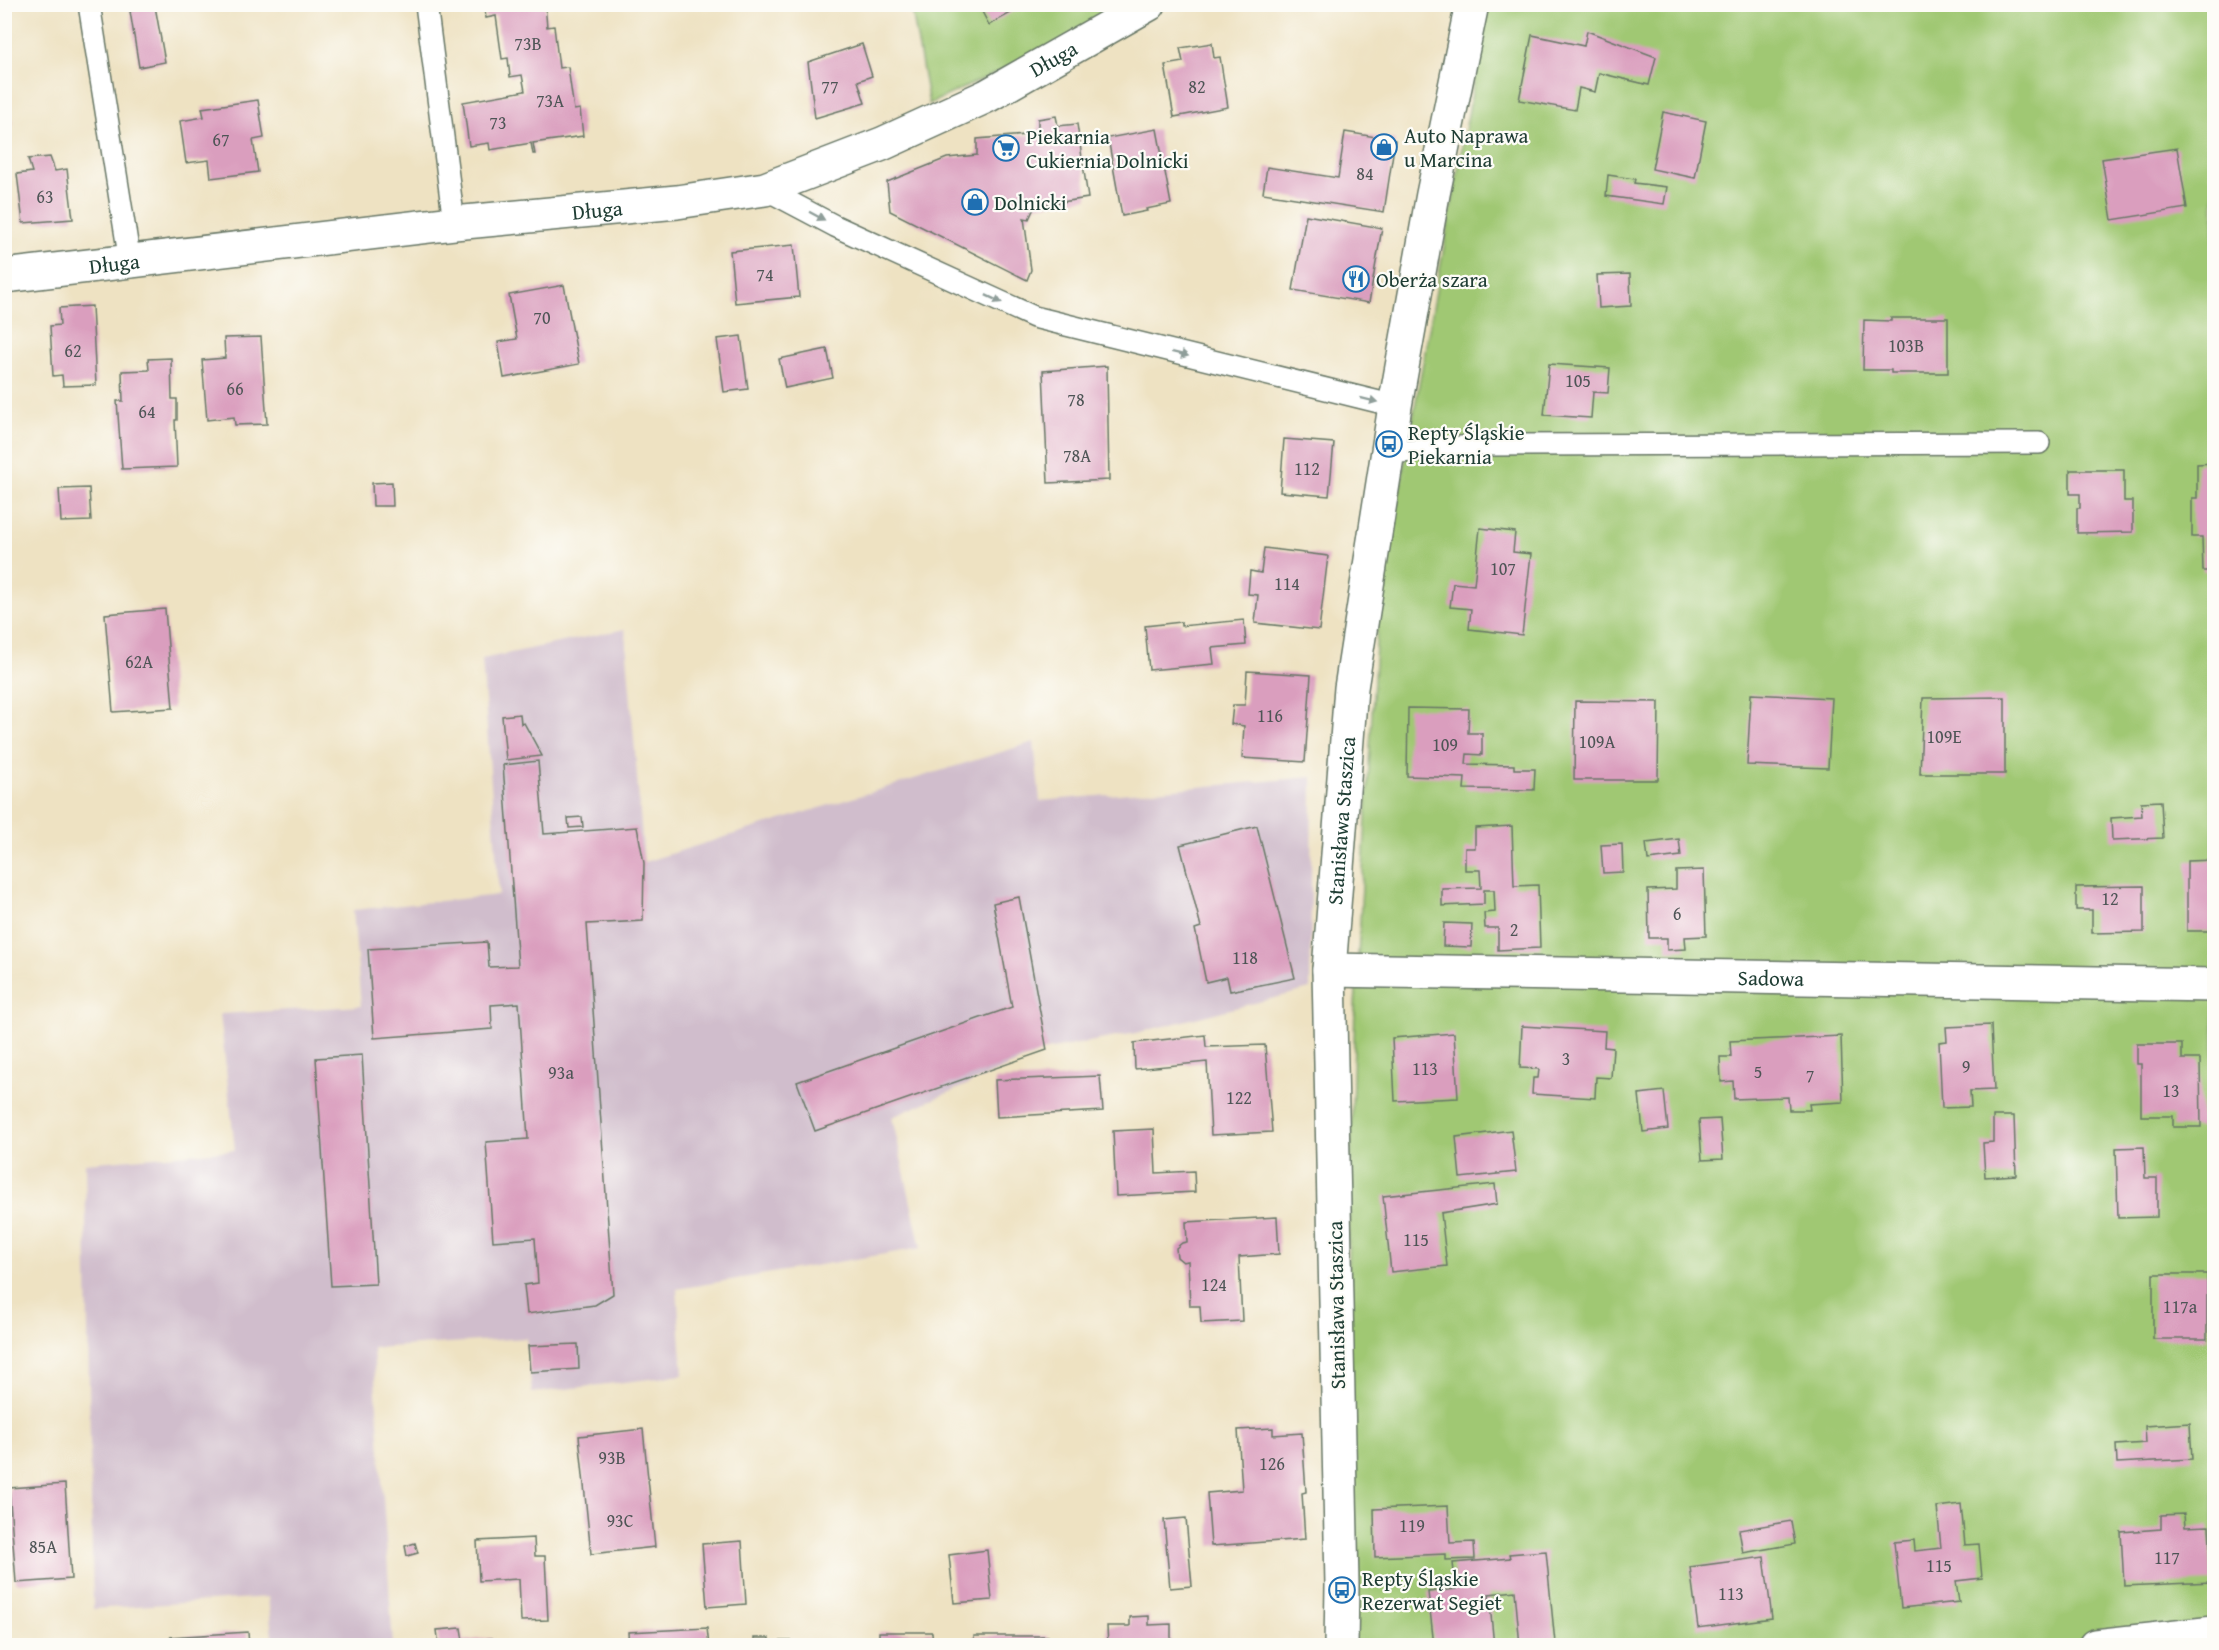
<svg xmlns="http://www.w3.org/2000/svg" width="2219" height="1650" font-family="'Gentium Book Plus',serif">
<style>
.industrial{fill:#d0bdcc}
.green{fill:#a0c873;stroke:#608254;stroke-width:1.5}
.building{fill:#da9ebe}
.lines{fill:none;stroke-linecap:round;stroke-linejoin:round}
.lane-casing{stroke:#677766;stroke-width:24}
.street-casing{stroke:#677766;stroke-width:36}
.lane{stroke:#fff;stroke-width:21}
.street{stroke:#fff;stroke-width:33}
.oneway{fill:#8f9e9a}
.labels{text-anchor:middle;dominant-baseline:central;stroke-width:4.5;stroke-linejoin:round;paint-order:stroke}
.number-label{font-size:18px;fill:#4e5556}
.street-label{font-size:21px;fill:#1f3d34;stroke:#fdfcf7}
.poi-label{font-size:21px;fill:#1f3d34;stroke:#fdfcf7;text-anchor:start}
</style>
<rect width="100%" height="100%" fill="#fdfcf7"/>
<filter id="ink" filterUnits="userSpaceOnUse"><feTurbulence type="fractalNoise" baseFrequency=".0167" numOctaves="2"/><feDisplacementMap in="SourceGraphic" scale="12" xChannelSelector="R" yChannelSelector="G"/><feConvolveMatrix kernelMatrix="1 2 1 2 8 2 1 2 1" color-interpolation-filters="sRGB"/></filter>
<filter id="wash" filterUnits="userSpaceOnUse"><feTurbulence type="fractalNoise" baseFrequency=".008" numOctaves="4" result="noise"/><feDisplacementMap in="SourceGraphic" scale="24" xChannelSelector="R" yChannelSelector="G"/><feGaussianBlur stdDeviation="1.35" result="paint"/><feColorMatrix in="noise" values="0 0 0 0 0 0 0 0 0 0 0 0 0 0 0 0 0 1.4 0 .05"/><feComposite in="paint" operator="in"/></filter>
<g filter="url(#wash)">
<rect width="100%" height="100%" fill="#eee2c2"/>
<polygon class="industrial" points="625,629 644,862 1034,742 1040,801 1312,777 1310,989 1136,1033 1047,1050 892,1117 921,1248 677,1289 683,1375 532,1393 526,1338 373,1348 393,1645 273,1645 268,1597 93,1609 85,1163 235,1150 220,1014 361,1006 353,910 499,895 482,659"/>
<g class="green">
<polygon points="911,5 1123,5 1065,41 929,104"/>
<polygon points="1488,5 2214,5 2214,1645 1337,1646 1355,1008 1378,610"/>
</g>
<g id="blocks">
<g class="building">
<polygon points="484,4 545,4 547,27 554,26 559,68 568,67 574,110 580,109 583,136 533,143 535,154 533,154 531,143 490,150 489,143 469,146 463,102 525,91 522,75 510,77 508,58 502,59 496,16 486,18"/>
<polygon points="978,4 1027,4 989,25"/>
<polygon points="155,6 165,62 139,67 130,11"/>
<polygon points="1587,31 1656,57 1649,85 1599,73 1595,92 1579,88 1575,110 1519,100 1532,35 1584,46"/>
<polygon points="1212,43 1214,58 1220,57 1228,107 1174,117 1165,65 1183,62 1180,48"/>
<polygon points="862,44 872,76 858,81 865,103 815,118 808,62"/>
<polygon points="4,98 13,125 4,128"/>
<polygon points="258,100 264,138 253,140 258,172 211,178 209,160 186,163 180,121 204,117 202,108"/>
<polygon points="1663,112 1706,121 1695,178 1652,169"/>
<polygon points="1056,116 1058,126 1077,124 1088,198 1035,206 1029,219 1024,218 1031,270 1027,280 890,211 887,182 947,158 977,155 977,139 1038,134 1038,119"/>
<polygon points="1157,129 1171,204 1146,209 1147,211 1122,216 1108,138"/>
<polygon points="1345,132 1395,140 1384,212 1263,193 1267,167 1338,178"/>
<polygon points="2177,148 2187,208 2112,220 2102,159"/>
<polygon points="50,157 55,171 67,169 73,219 23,223 17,174 32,172 28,159"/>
<polygon points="1608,175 1635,179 1634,183 1667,187 1664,204 1606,196"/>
<polygon points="1306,215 1382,228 1369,303 1293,290"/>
<polygon points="794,245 799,297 735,303 730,251"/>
<polygon points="1630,274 1631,306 1599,308 1597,275"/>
<polygon points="564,285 579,364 504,378 498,342 517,339 509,295"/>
<polygon points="92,306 96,385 63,386 62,375 53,376 50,326 60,325 59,308"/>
<polygon points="1891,318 1948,318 1948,373 1891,373 1891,370 1863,370 1864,320 1891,321"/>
<polygon points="741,336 748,389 724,392 717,339"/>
<polygon points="261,337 267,424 235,425 234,417 207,420 202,360 225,358 224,338"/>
<polygon points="827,349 833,378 785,388 779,359"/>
<polygon points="171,358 172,399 177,399 177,420 175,420 177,467 122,469 117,401 123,401 122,371 149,370 148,359"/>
<polygon points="1549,364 1610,368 1608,393 1593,392 1591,418 1544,415"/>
<polygon points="1107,366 1109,480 1048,483 1043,371"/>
<polygon points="1284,439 1334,443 1329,496 1280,492"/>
<polygon points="2214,463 2214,571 2203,571 2202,537 2192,537 2192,498 2197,498 2197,464"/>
<polygon points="2070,470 2124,470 2124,501 2133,501 2133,532 2077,533 2077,508 2080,508 2080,494 2070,494"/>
<polygon points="392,482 393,506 373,506 372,483"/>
<polygon points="89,488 91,521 61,522 59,489"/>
<polygon points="1480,528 1515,532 1513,552 1531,554 1522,635 1469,629 1471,609 1450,607 1453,583 1474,585"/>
<polygon points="1264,548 1328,556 1319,630 1255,623 1258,595 1248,594 1250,571 1261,573"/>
<polygon points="165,609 173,708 113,712 105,614"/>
<polygon points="1244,620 1246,645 1212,648 1214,664 1149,670 1145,626 1181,622 1181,626"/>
<polygon points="1247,671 1311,675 1305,762 1242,758 1244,726 1231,724 1233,705 1245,705"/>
<polygon points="1751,694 1832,698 1828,768 1747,765"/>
<polygon points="2005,697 2005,774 1920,774 1923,698"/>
<polygon points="1575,701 1659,702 1658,780 1574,780"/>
<polygon points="1408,708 1469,709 1468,733 1482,733 1482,755 1467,754 1466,764 1514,765 1514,769 1535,769 1534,790 1464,789 1465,778 1407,776"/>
<polygon points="520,714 521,724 524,723 542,756 506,760 502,716"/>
<polygon points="538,761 544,834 637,827 644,863 643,921 587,924 613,1294 595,1305 527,1314 524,1285 538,1283 535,1238 493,1241 486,1142 528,1139 519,1003 491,1005 492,1029 374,1038 368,949 487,942 489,967 518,966 503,765"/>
<polygon points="2161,801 2163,838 2112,840 2111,818 2142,816 2141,802"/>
<polygon points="582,817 583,827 569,828 568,818"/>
<polygon points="1257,826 1295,978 1230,991 1227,977 1206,982 1195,929 1201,927 1180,845"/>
<polygon points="1512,826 1514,886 1538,885 1540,948 1498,950 1498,928 1485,928 1484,913 1495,912 1494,890 1484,890 1484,904 1442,906 1442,889 1481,888 1480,870 1465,870 1465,848 1475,848 1475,828"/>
<polygon points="1679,839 1681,856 1648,860 1646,843"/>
<polygon points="1622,844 1623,872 1603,873 1601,845"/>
<polygon points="2214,860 2214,931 2187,931 2187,861"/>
<polygon points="1704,870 1706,936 1685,937 1686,949 1667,950 1667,938 1649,938 1648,890 1676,889 1676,871"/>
<polygon points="2144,886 2144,932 2092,933 2092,910 2076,910 2076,887"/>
<polygon points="1019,897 1047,1050 815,1131 797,1082 1012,1007 993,903"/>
<polygon points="1444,923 1472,924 1471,947 1443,946"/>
<polygon points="1991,1025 1994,1090 1970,1091 1971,1107 1942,1108 1939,1042 1947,1041 1946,1027"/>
<polygon points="1522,1026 1605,1031 1604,1047 1613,1048 1611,1078 1596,1077 1595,1098 1532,1094 1533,1078 1538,1078 1539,1069 1520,1068"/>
<polygon points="1454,1033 1458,1098 1395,1101 1392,1038"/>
<polygon points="1205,1035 1206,1047 1265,1045 1272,1132 1211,1135 1207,1062 1135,1069 1134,1043"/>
<polygon points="1841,1036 1843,1102 1809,1104 1810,1110 1789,1110 1788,1097 1734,1099 1733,1081 1721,1082 1720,1057 1731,1057 1730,1041"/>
<polygon points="2137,1044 2182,1044 2182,1059 2200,1059 2201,1127 2173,1127 2173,1116 2141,1116 2141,1064 2137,1064"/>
<polygon points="362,1055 376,1284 331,1286 316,1058"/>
<polygon points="1100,1076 1103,1111 997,1117 995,1080"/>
<polygon points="1664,1091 1668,1129 1643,1132 1639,1094"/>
<polygon points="1993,1116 2014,1116 2016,1175 1985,1177 1983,1143 1993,1142"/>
<polygon points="1720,1119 1723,1159 1702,1160 1699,1120"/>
<polygon points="1154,1129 1156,1173 1194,1171 1195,1192 1116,1196 1113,1131"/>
<polygon points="1511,1130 1516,1172 1460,1178 1456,1137"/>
<polygon points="2144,1147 2145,1178 2157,1178 2157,1217 2118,1218 2116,1148"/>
<polygon points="1495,1184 1497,1204 1441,1213 1447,1266 1391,1272 1383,1196"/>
<polygon points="1277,1217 1279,1254 1239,1257 1242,1321 1201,1323 1200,1306 1190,1306 1188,1261 1183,1262 1177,1257 1176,1248 1182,1243 1187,1242 1186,1222"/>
<rect x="2153" y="1274" width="54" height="65"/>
<polygon points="578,1344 579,1369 530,1372 528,1346"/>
<polygon points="2190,1423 2192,1459 2117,1463 2116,1445 2146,1443 2145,1426"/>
<polygon points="1273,1428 1273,1435 1302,1433 1306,1492 1302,1493 1305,1539 1211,1546 1207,1493 1242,1490 1238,1430"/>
<polygon points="643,1429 655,1547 591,1554 579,1436"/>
<polygon points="65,1484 71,1579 16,1583 9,1488"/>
<polygon points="1961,1504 1965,1545 1979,1544 1982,1578 1956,1581 1959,1602 1901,1608 1894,1542 1914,1540 1915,1551 1941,1548 1937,1507"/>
<polygon points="1448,1506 1450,1543 1474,1542 1475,1559 1446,1560 1446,1554 1375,1557 1374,1509"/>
<polygon points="2184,1514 2185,1527 2209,1526 2212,1582 2124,1586 2121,1532 2161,1529 2161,1515"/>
<polygon points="1186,1518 1192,1586 1170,1588 1164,1520"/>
<polygon points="1791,1521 1795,1544 1743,1553 1739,1530"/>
<polygon points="534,1538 535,1556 545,1556 548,1620 521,1621 519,1579 479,1581 477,1541"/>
<polygon points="742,1541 746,1604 707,1607 702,1544"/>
<polygon points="415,1543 418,1553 407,1556 405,1546"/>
<polygon points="987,1550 992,1600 954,1603 949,1555"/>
<polygon points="1546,1551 1555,1643 1520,1646 1515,1591 1489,1594 1494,1646 1434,1646 1428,1592 1456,1589 1453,1563 1510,1558 1509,1554"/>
<polygon points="1764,1557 1772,1618 1698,1628 1690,1567"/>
<polygon points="1149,1616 1149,1625 1171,1624 1171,1646 1108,1646 1107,1626 1130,1626 1130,1617"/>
<polygon points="461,1628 463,1641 492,1638 493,1646 439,1646 437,1630"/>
<polygon points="707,1628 709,1646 629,1646 628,1632"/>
<polygon points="248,1632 249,1646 171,1646 170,1637"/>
<polygon points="879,1632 932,1632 933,1646 879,1646"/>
<rect x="974" y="1636" width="74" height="10"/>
<polygon points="754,1638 769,1638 769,1641 800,1641 800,1646 754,1646"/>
</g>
</g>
</g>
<g filter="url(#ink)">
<use href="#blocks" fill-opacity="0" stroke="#677766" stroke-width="1.5"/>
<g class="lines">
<g class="lane-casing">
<g id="lane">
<polyline points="89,4 130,262"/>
<polyline points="426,4 454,223"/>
<polyline points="765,189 835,226 1034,317 1395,406"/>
<polyline points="1388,453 1485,445 2039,443"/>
</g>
</g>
<g class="street-casing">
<g id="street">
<path id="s1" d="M 4,276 L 454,223 L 677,202 L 765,189 L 882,144 L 987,96 L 1149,4"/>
<path id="s2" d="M 1329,970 L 2214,985"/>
<path id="s3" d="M 1341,1646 L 1342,1585 L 1329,970 L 1351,688 L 1395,406 L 1433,194 L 1472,4"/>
<polyline points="2095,1646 2214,1633"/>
</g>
</g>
<use href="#lane" class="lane"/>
<use href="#street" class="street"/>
</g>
<defs><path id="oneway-solid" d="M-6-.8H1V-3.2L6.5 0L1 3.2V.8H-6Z" transform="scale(1.5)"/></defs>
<g class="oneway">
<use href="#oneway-solid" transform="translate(817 216) rotate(28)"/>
<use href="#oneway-solid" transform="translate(994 299) rotate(25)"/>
<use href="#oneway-solid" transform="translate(1180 354) rotate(14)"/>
<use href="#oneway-solid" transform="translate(1369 400) rotate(14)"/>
</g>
</g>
<defs>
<g id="shop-ring" transform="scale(1.35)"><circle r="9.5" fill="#fdfcf7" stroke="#1f6fb2" stroke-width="1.5"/><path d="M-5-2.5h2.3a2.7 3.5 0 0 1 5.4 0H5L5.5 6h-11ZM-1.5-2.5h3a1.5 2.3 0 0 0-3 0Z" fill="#1f6fb2"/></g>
<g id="supermarket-ring" transform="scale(1.35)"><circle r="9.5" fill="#fdfcf7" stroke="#1f6fb2" stroke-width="1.5"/><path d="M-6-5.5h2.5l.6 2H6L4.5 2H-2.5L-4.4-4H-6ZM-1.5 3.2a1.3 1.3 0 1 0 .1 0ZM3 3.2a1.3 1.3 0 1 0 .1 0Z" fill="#1f6fb2"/></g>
<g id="restaurant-ring" transform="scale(1.35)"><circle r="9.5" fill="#fdfcf7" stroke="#1f6fb2" stroke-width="1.5"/><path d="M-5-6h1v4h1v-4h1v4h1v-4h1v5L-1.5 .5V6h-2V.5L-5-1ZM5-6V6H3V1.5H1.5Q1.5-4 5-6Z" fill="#1f6fb2"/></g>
<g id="bus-ring" transform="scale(1.35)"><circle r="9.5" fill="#fdfcf7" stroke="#1f6fb2" stroke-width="1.5"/><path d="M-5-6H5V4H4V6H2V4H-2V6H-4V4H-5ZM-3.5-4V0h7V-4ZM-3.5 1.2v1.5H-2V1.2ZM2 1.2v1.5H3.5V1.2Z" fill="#1f6fb2"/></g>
</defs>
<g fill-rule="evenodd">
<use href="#shop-ring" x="1384" y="147"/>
<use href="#supermarket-ring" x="1006" y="148"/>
<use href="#shop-ring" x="975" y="202"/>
<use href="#restaurant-ring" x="1356" y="279"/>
<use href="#bus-ring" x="1389" y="444"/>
<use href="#bus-ring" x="1342" y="1590"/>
</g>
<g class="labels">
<g class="number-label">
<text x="528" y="43">73B</text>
<text x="830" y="86">77</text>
<text x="1197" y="86">82</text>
<text x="550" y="100">73A</text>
<text x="498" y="122">73</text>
<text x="221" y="139">67</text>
<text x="1365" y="173">84</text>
<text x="45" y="196">63</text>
<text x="765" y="274">74</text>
<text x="542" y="317">70</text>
<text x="1906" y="345">103B</text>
<text x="73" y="350">62</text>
<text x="1578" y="380">105</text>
<text x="235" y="388">66</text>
<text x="1076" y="399">78</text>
<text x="147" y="411">64</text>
<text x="1077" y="455">78A</text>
<text x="1307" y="468">112</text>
<text x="1503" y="568">107</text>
<text x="1287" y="583">114</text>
<text x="139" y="661">62A</text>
<text x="1270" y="715">116</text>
<text x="1944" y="736">109E</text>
<text x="1597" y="741">109A</text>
<text x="1445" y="744">109</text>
<text x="2110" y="898">12</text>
<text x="1677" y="913">6</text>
<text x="1514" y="929">2</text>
<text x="1245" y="957">118</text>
<text x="1566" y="1058">3</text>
<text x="1966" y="1066">9</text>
<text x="1425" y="1068">113</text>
<text x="1758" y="1071">5</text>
<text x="561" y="1072">93a</text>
<text x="1810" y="1075">7</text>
<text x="2171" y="1090">13</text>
<text x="1239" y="1097">122</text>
<text x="1416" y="1239">115</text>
<text x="1214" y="1284">124</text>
<text x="2180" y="1306">117a</text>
<text x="612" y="1457">93B</text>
<text x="1272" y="1463">126</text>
<text x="620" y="1520">93C</text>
<text x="1412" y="1525">119</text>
<text x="43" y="1546">85A</text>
<text x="2167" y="1557">117</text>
<text x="1939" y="1565">115</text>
<text x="1731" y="1593">113</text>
</g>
<g class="street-label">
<text stroke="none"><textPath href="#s1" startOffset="1083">Długa</textPath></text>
<text stroke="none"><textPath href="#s1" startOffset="597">Długa</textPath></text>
<text stroke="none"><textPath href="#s1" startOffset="111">Długa</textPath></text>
<text stroke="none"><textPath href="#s3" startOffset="826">Stanisława Staszica</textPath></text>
<text stroke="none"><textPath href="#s2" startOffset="442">Sadowa</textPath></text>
<text transform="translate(1336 1305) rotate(-91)">Stanisława Staszica</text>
</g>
<g class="poi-label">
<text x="1404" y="135">Auto Naprawa<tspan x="1404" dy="24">u Marcina</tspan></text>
<text x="1026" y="136">Piekarnia<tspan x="1026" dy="24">Cukiernia Dolnicki</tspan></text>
<text x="994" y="202">Dolnicki</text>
<text x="1376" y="279">Oberża szara</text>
<text x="1408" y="432">Repty Śląskie<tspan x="1408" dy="24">Piekarnia</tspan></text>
<text x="1362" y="1578">Repty Śląskie<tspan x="1362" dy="24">Rezerwat Segiet</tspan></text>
</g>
</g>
<rect width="2219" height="1650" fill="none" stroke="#fdfcf7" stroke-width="24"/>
</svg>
